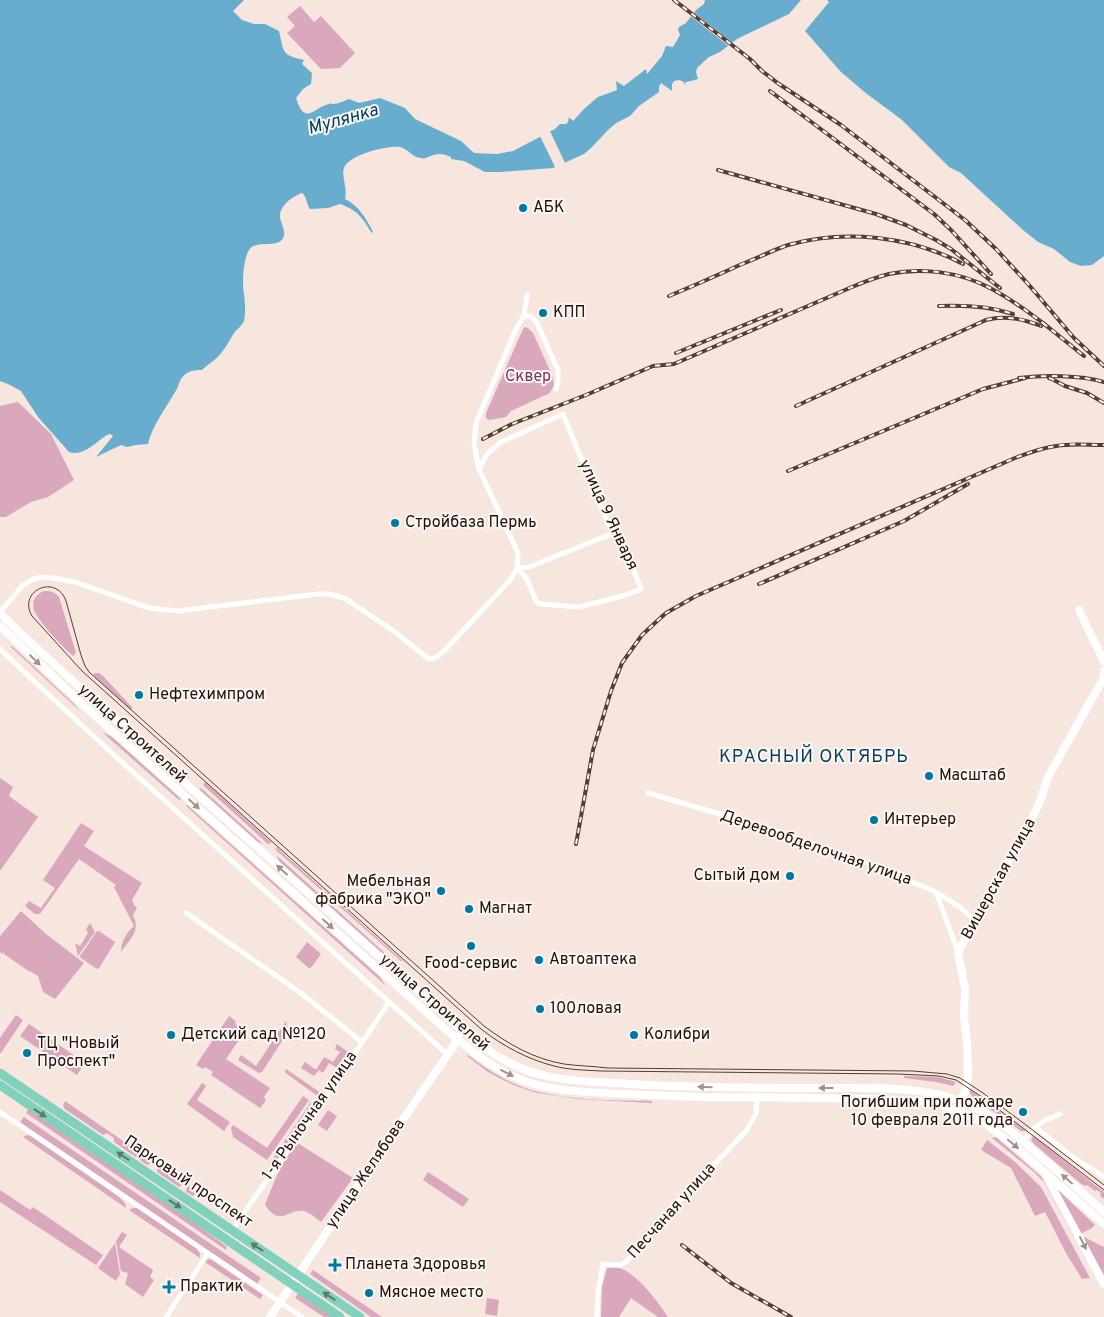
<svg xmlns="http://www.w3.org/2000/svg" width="1104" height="1317" font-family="Overpass,sans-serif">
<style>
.green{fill:#d9a8bd}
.water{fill:#68adce}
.pier{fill:#f6e6de}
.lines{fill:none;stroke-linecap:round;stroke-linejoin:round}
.street{stroke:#fff;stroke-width:5}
.secondary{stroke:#fff;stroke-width:8}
.primary{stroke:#81d1bc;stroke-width:9}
.tram{stroke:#563e30;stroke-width:1}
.rail-casing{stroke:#563e30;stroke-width:4}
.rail{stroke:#f7f7f7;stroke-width:2;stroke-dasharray:5.5;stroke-linecap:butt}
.oneway{fill:#9f938c}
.oneway2{fill:#5a7a67}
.poi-dot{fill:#0077a0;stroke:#f7f7f7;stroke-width:2}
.labels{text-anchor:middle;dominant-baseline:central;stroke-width:4;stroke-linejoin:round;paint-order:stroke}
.poi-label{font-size:16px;fill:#2a0f00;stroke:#f7f7f7;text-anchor:start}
.park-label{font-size:16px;fill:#7d3158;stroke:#f7f7f7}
.street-label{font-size:16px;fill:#2a0f00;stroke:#f7f7f7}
.water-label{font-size:18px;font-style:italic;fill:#044158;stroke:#f7f7f7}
.neighbourhood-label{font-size:18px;letter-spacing:1px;fill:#0b3b4f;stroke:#f7f7f7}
</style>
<rect width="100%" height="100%" fill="#f6e6de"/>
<g class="green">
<polygon points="300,6 314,22 321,16 355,53 340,68 321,69 287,33 295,26 287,17"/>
<polygon points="525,327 528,328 533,333 552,375 554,385 550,393 511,411 506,417 489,420 486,418 486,413 523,329"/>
<polygon points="18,402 51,434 74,480 48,497 31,502 6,517 0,517 0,406"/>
<path d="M 44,591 C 51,591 55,592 59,597 L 76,653 L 73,656 C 63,648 38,621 34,610 C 31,601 36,594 44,591 Z"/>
<polygon points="12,646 74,704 80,711 11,647"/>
<polygon points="95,673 99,673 103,676 130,705 132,707 132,711 93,675"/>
<polygon points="102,732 112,737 181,799 179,800"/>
<polygon points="0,778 13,787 9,796 38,817 0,871"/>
<polygon points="205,782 272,843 268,844 203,785"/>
<polygon points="201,788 263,844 258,842 199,789"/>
<polygon points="187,805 380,977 385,985 186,806"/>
<path d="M 81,823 L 94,831 L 84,846 L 142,883 L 132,900 L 134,905 L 137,908 L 133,915 C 141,931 130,939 121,952 C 121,941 127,932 134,926 L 114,887 L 116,885 L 79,859 L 40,914 L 35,914 L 25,906 L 29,901 L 41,908 L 55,888 L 43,880 Z"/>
<polygon points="276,847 403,961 401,961 276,850"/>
<polygon points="276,855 387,955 396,962 389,959 280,862"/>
<polygon points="21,911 46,934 84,963 55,999 43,992 38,976 30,971 30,972 4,954 4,952 2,954 0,952 0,936"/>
<polygon points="90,923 95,932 78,956 75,943 80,946 88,933 86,929"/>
<polygon points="97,931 99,931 115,942 114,944 99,968 97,969 81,958 80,956"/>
<polygon points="307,942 321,954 310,969 296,957"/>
<polygon points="16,1015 23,1020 1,1053 0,1053 0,1038"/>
<polygon points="229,1016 236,1021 235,1024 245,1031 226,1059 270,1088 264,1097 266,1100 260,1108 211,1075 213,1072 205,1067 203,1069 196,1065"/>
<polygon points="286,1021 288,1032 262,1072 259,1073 238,1060 241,1055 256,1066"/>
<polygon points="29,1024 85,1063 77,1075 20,1036"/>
<polygon points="337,1044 348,1052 337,1068 329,1063 323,1073 319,1070 314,1076 301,1068 305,1062 316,1070 324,1057 333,1062 340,1052 335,1049"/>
<path d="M 468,1055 C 487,1070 508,1083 531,1090 C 569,1101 613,1100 652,1101 L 652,1103 L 577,1099 L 537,1093 L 516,1086 L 499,1078 L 488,1072 L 467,1056 Z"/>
<polygon points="286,1069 321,1093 319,1097 287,1074 285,1072"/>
<polygon points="904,1076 938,1077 956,1082 953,1086 936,1082 904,1078"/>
<polygon points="202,1083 206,1086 197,1100 230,1122 224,1131 187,1104"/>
<polygon points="969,1089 1026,1131 1021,1131 1001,1116 975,1100 970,1093"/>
<polygon points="303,1096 309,1100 267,1160 233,1137 231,1128 233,1125 267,1148"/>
<polygon points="65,1101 197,1192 193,1196 186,1192 187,1186 183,1184 179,1187 157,1172 157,1167 151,1163 147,1165 114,1142 114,1138 107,1133 103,1135 65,1109 63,1106"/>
<polygon points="311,1102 310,1111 278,1158 273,1164 269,1164"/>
<polygon points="29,1108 186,1216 227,1247 226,1250 26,1113"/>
<polygon points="328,1110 337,1116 327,1131 318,1125"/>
<polygon points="24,1117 261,1278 257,1284 20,1122"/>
<polygon points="27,1135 31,1136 119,1197 125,1203 126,1208 23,1137"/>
<polygon points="1033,1136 1104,1192 1104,1199 1100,1196 1101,1193 1097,1190 1095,1191 1087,1185 1085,1186 1080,1183 1034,1144 1031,1140"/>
<polygon points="996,1137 1045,1180 1077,1236 1074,1237 1044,1182 1034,1172 992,1138"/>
<polygon points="987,1140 1015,1162 1041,1187 1090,1278 1082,1279 1066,1253 1045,1212 1035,1216 1011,1168 981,1150"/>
<path d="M 299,1144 L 353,1178 L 321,1222 C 316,1218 310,1213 304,1211 C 288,1208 281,1228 265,1205 C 270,1192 287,1148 299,1144 Z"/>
<polygon points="428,1172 469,1199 463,1207 423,1180"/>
<polygon points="1057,1189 1095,1225 1092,1228 1080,1234"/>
<polygon points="0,1190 30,1210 33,1207 103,1255 96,1265 0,1202"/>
<polygon points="133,1208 138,1208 197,1249 200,1254 200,1258 129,1210"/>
<polygon points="122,1232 127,1235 119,1247 153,1270 150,1277 154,1280 143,1297 125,1284 128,1273 121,1271 116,1241"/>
<polygon points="1083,1237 1084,1237 1104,1247 1104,1277"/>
<polygon points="115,1243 120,1274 116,1281 98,1268"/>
<polygon points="208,1259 212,1260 263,1295 260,1299 205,1262"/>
<path d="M 607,1268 C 612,1268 618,1267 622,1269 C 639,1276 658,1302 668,1317 L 658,1317 L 631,1298 L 619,1317 L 601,1317 L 602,1287 Z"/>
<polygon points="313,1270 382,1317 371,1317 310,1274"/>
<polygon points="299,1292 335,1317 324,1317 295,1298"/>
<polygon points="487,1298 499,1300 497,1316 485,1314"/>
</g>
<g class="water">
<path d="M 0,0 L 244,0 L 233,11 L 242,20 L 254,24 L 265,24 L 279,31 C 284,52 281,55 304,60 L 302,64 L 312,73 L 311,84 L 303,89 L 296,98 C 305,127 314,107 329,104 C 331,103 332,104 333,104 C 338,104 344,101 349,99 L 359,103 L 380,98 L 405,108 L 415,119 L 461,141 L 474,153 L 497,154 L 513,151 L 555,129 L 560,124 L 566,124 L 568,122 L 569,117 L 573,121 L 585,108 L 598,97 L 617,90 L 616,81 L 624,86 L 646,69 L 647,74 L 662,56 L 666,46 L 673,47 L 680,35 L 678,30 L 679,27 L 686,23 L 696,10 L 704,4 L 705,0 L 801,0 L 789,14 L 737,39 L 720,52 L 709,57 L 697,68 L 696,72 L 698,79 L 691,81 L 686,82 L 684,85 L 684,82 L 679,80 L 674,81 L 672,84 L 672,91 L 661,83 L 659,87 L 659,92 L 639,106 L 630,116 L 616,123 L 608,130 L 591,148 L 584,154 L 553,168 L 501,172 L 485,172 L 464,161 L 451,159 L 451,157 C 442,153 437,153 428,157 C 426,158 424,159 421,158 C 413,158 408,149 400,147 C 388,145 348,155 344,168 C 341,177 348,188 345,199 C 359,206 366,218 373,232 L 372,233 C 368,229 367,224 363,220 C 358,212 349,207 340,204 L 328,208 L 310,209 C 306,203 307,197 302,193 C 293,196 279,206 280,217 C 281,223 285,230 284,236 C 279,251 254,237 248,252 C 243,262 242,283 244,294 C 245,303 246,312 244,321 C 242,326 237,329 234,333 C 230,339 227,346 222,352 C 216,360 208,364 202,370 C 197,370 192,370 187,373 C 178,379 180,385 175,392 C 166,408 152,426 148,444 L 136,445 L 127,447 L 121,445 L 96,457 L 113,436 L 110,434 L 107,435 C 96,442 83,457 69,452 L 38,417 L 21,391 L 8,384 L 0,381 Z"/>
<polygon points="827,0 1104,0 1104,256 1092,265 1081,266 1070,262 1054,249 1038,242 1023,230 961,173 949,167 902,120 867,94 841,72 805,31 829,2"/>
</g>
<g class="pier">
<polygon points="692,11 734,44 730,47 689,15"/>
<polygon points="549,129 566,165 556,169 539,134"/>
</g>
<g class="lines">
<g class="street">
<polyline points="524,316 530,316 536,321 558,370 558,382 556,389"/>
<polyline points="479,469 487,454 501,442 563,414 608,524 626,550 641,589 626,595 579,607 540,604 536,601 527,579 517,568"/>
<polyline points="517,568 529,567 614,533"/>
<polyline points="0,612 23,585 33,579 42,577 53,578 75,582 149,608 177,611 318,594 329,594 346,599 392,630 429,659 435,658 445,650 511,579 517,568 518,553 479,469 474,444 476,423 516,329 524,316 527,295"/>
<polyline points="0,649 36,683 125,765 447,1054"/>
<polyline points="648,793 761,826 870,864 936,892 960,907 975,921"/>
<polyline points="936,892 958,952"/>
<polyline points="186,913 301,993 362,1042"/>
<polyline points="0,1112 302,1317"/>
<polyline points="1035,1127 1074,1158 1104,1177"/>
<path d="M 1023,1141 C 1037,1124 1040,1122 1060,1114"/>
<polyline points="232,1230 339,1077 389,1002"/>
<polyline points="166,1317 208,1253"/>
<polyline points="597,1317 598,1291 603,1264 620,1265 626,1262 666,1215 746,1131 756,1114 757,1097"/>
</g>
<g class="secondary">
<polyline points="1079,610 1104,662"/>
<path d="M 0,613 L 21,634 L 194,791 L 449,1019 C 474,1041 499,1061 531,1072 C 563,1082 598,1082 631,1084 C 698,1088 765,1088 831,1088 C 873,1088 918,1086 958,1100 C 991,1112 1015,1134 1041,1157 C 1062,1175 1083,1193 1104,1212"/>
<path d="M 0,626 L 81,703 L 442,1026 C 467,1048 494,1071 527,1082 C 552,1090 579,1092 605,1093 C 638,1095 671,1096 704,1097 C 769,1097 835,1098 901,1100 L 938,1104 L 966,1114 L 986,1124 L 1017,1148 L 1104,1224"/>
<polyline points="959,1104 967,1087 968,1079 967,1042 964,1016 965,989 958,952 1031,821 1040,801 1048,777 1103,679 1104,671"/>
<polyline points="1046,1176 1104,1284"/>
<polyline points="270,1317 373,1163 453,1047 458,1037"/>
</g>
<g class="primary">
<polyline points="0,1073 360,1317"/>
<polyline points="0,1085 340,1317"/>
</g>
<path class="tram" d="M 1104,1185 L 1026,1125 L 983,1093 L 960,1078 L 947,1074 L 913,1071 L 607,1068 C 593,1066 578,1066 564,1064 C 534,1059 508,1044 484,1026 L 89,672 L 85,666 L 81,655 L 66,601 C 56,573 17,591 32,616 L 82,671 L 481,1029 C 503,1046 527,1059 554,1066 C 569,1070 585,1070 601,1071 L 898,1074 L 939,1076 L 956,1080 L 985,1099 L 1104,1190"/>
<g class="rail-casing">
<g id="rail">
<polyline points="674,0 750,59 762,71 779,84 841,125 965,220 996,249 1029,285 1074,338 1104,366"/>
<polyline points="770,91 934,214 951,230 991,274"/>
<polyline points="718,170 876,214 906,225 936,240 951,249 1000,288"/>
<path d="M 669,296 C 693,286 718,275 742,264 C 758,258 773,250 788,245 C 845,229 911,236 963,264"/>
<path d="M 939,306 C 964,305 989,306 1013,314"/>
<polyline points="1043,323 1084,356"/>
<polyline points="676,353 781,310"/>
<path d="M 1019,378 C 1043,375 1081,375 1104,382"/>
<polyline points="1049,378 1052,379 1065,386 1087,393 1104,403"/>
<path d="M 796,406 L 986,320 C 1006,315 1023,319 1041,326"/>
<path d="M 483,439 L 512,424 L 586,395 L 653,366 L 674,364 L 852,287 C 864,282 876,277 889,274 C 922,267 960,272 990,288 C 1011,299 1030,313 1048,327"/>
<polyline points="788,471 983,389 1025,378"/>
<polyline points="759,584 904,521 968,484"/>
<path d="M 576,844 L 593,750 L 611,691 L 622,663 L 642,635 L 656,622 L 666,613 L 696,596 L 1015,458 C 1028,453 1042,448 1056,446 C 1072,443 1088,445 1104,445"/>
<polyline points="682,1245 731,1283 791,1317"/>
</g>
</g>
<use href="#rail" class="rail"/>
</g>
<defs><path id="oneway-solid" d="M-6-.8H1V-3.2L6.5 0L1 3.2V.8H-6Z" transform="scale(1.25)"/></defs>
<g class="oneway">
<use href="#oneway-solid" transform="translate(35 660) rotate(44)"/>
<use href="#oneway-solid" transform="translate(194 804) rotate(42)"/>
<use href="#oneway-solid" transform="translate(282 870) rotate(-138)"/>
<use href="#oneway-solid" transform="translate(328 924) rotate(42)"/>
<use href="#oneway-solid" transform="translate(507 1073) rotate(27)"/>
<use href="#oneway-solid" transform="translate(705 1087) rotate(-178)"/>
<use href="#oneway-solid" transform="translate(826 1088) rotate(-180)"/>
<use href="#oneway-solid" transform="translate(1013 1144) rotate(40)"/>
<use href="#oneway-solid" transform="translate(1067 1179) rotate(-139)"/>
<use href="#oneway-solid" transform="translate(1083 1243) rotate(63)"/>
</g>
<g class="oneway2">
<use href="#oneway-solid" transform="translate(40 1113) rotate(34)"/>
<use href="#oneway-solid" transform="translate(123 1156) rotate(-146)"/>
<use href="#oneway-solid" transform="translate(175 1204) rotate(34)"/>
<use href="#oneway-solid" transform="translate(257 1247) rotate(-146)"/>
<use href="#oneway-solid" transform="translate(329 1296) rotate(-146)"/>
</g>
<g class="poi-dot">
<circle cx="523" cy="208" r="5"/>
<circle cx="543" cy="313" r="5"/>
<circle cx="395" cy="523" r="5"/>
<circle cx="139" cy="695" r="5"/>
<circle cx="929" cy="776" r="5"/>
<circle cx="874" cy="820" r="5"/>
<circle cx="790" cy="876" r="5"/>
<circle cx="441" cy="891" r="5"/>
<circle cx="469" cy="909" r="5"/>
<circle cx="471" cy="946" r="5"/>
<circle cx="539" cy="960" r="5"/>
<circle cx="540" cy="1009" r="5"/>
<circle cx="171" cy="1035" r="5"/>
<circle cx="634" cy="1035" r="5"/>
<circle cx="27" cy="1053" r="5"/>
<circle cx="1023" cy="1112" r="5"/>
<path d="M332.5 1257.5h5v5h5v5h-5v5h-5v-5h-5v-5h5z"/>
<path d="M166.5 1279.5h5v5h5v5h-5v5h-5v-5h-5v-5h5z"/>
<circle cx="369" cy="1293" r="5"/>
</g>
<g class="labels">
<g class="poi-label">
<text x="533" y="208">АБК</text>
<text x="553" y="313">КПП</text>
<text x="405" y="523">Стройбаза Пермь</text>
<text x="149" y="695">Нефтехимпром</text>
<text x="939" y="776">Масштаб</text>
<text x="884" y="820">Интерьер</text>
<text x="780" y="876" text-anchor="end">Сытый дом</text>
<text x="431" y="882" text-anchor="end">Мебельная<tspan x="431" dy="18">фабрика "ЭКО"</tspan></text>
<text x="479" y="909">Магнат</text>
<text x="549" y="960">Автоаптека</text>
<text x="471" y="964" text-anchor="middle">Food-сервис</text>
<text x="550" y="1009">100ловая</text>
<text x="181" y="1035">Детский сад №120</text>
<text x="644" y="1035">Колибри</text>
<text x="37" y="1044">ТЦ "Новый<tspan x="37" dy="18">Проспект"</tspan></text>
<text x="1013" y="1103" text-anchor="end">Погибшим при пожаре<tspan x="1013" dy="18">10 февраля 2011 года</tspan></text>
<text x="345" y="1265">Планета Здоровья</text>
<text x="180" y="1287">Практик</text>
<text x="379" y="1293">Мясное место</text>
</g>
<g class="park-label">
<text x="528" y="377">Сквер</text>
</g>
<g class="street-label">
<text transform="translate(608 515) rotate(65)">улица 9 Января</text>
<text transform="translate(132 734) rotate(42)">улица Строителей</text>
<text transform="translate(816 848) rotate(19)">Деревообделочная улица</text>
<text transform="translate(999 879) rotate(-61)">Вишерская улица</text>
<text transform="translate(434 1003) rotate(41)">улица Строителей</text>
<text transform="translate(310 1116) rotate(-55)">1-я Рыночная улица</text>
<text transform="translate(366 1174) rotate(-56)">улица Желябова</text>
<text transform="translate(188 1182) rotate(34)">Парковый проспект</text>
<text transform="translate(672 1211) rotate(-48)">Песчаная улица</text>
</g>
<g class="water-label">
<text transform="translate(343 120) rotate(-16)">Мулянка</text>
</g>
<g class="neighbourhood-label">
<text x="814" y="757">КРАСНЫЙ ОКТЯБРЬ</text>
</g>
</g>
</svg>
